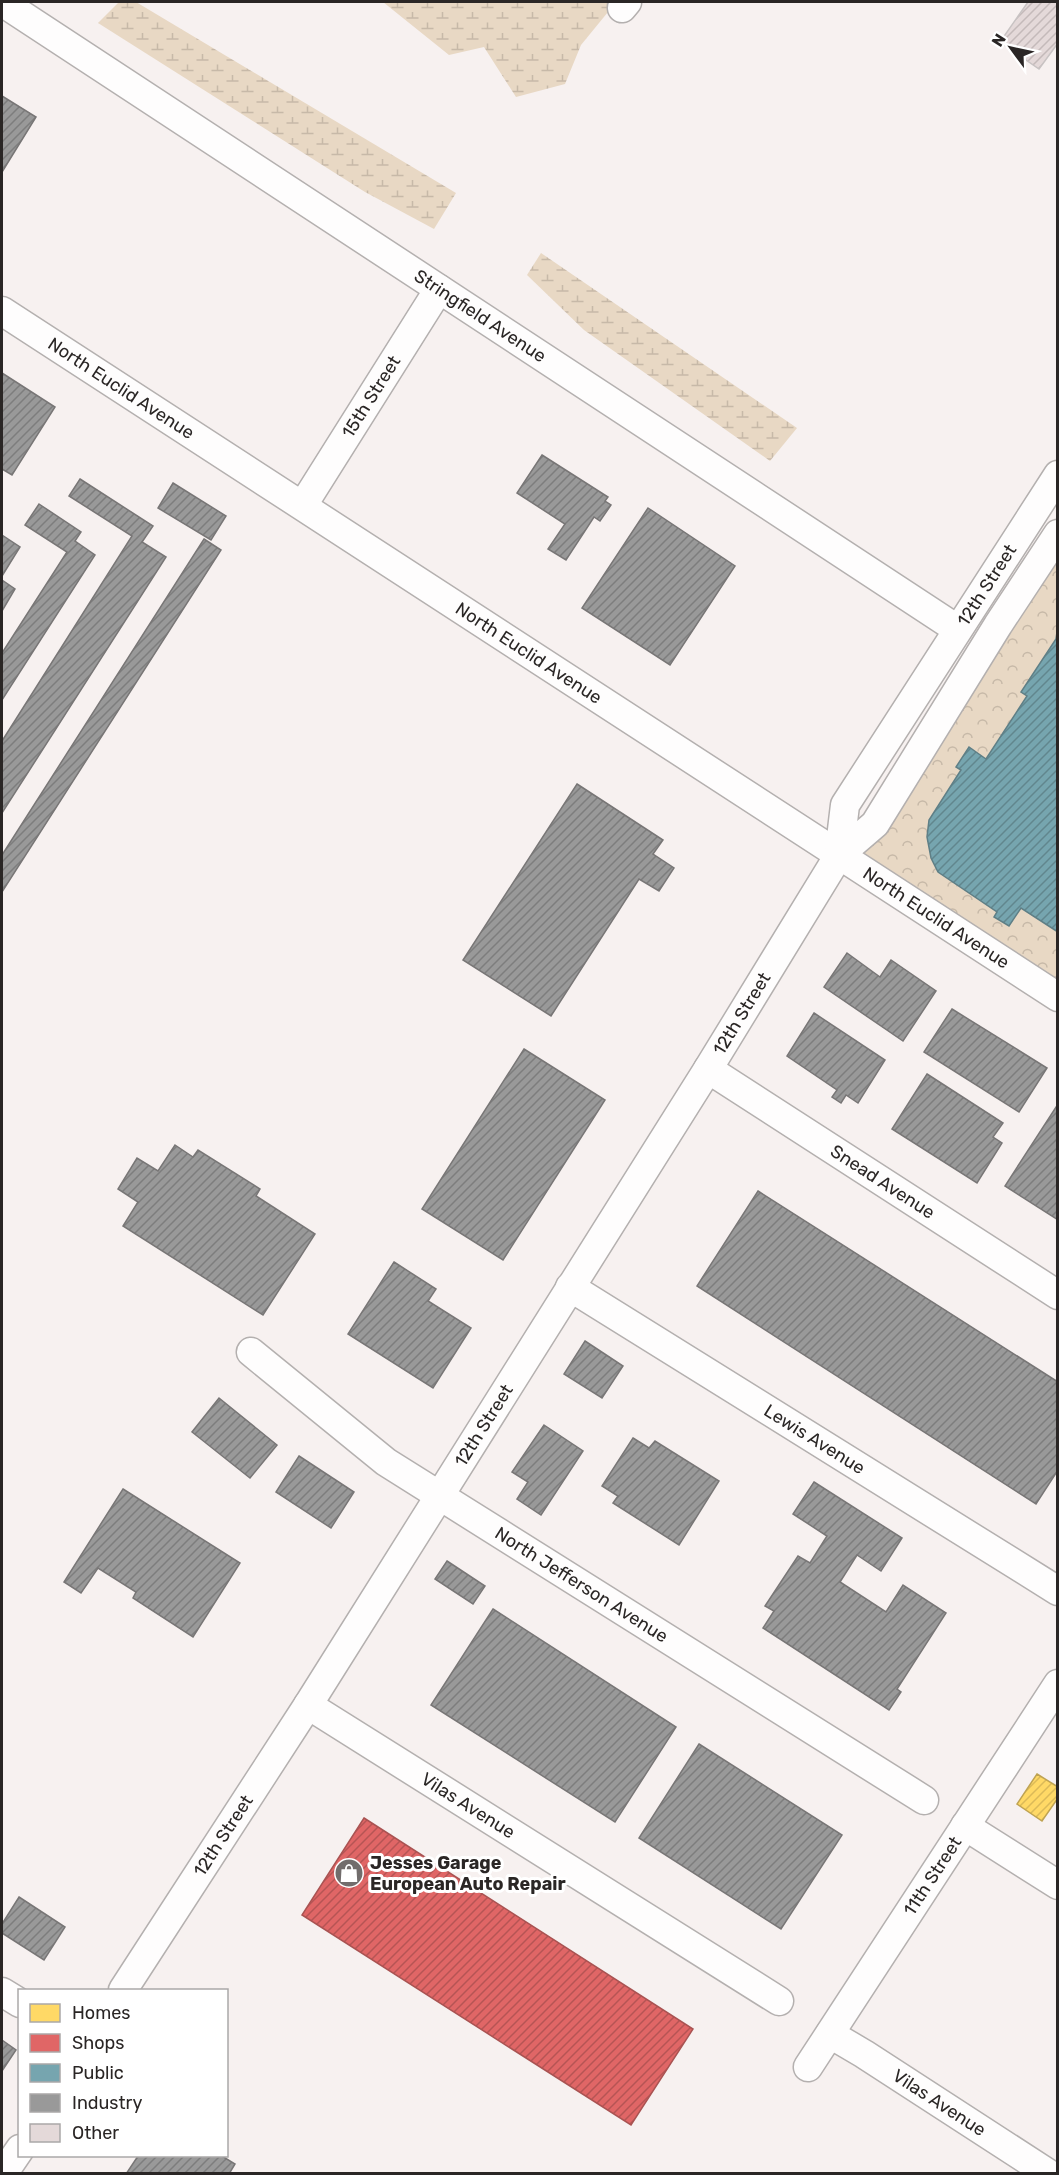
<svg xmlns="http://www.w3.org/2000/svg" width="1059" height="2175" font-family="Rubik,sans-serif">
<style>
.wetland{fill:url(#wetland-marsh)}
.park{fill:url(#park-crowns)}
.homes{fill:url(#homes-hatch);stroke:#bfa352;stroke-width:1.5}
.shops{fill:url(#shops-hatch);stroke:#a95352;stroke-width:1.5}
.public{fill:url(#public-hatch);stroke:#5f7f86;stroke-width:1.5}
.industry{fill:url(#industry-hatch);stroke:#787676;stroke-width:1.5}
.building{fill:url(#building-hatch);stroke:#c8c3c3;stroke-width:1.5}
.lines{fill:none;stroke-linecap:round;stroke-linejoin:round}
.minor-casing{stroke:#b4b0af;stroke-width:31}
.minor{stroke:#fefdfd;stroke-width:28}
.labels{text-anchor:middle;dominant-baseline:central;stroke-width:6;stroke-linejoin:round;paint-order:stroke}
.street-label{font-size:18px;fill:#2a2625;stroke:#fff}
.poi-label{font-size:18px;font-weight:bold;fill:#2a2625;stroke:#fff;text-anchor:start}
</style>
<defs>
<pattern id="wetland-marsh" width="20" height="14" patternUnits="userSpaceOnUse" patternTransform="scale(1.5)"><rect width="20" height="14" fill="#e8d8c4"/><path d="M1 5h8M5 5V1M11 12h8M15 12V8" fill="none" stroke="#c7b9a8"/></pattern>
<pattern id="park-crowns" width="20" height="18" patternUnits="userSpaceOnUse" patternTransform="scale(1.5)"><rect width="20" height="18" fill="#e8d8c4"/><path d="M2 6a3 3 0 1 1 6 0M12 15a3 3 0 1 1 6 0" fill="none" stroke="#c7b9a8"/></pattern>
<pattern id="homes-hatch" width="6" height="6" patternUnits="userSpaceOnUse" patternTransform="scale(1.5)"><rect width="6" height="6" fill="#ffd966"/><path d="M-1 1l2-2M0 6l6-6M5 7l2-2" fill="none" stroke="#dbba58"/></pattern>
<pattern id="shops-hatch" width="6" height="6" patternUnits="userSpaceOnUse" patternTransform="scale(1.5)"><rect width="6" height="6" fill="#e06666"/><path d="M-1 1l2-2M0 6l6-6M5 7l2-2" fill="none" stroke="#b65454"/></pattern>
<pattern id="public-hatch" width="6" height="6" patternUnits="userSpaceOnUse" patternTransform="scale(1.5)"><rect width="6" height="6" fill="#76a5af"/><path d="M-1 1l2-2M0 6l6-6M5 7l2-2" fill="none" stroke="#61868e"/></pattern>
<pattern id="industry-hatch" width="6" height="6" patternUnits="userSpaceOnUse" patternTransform="scale(1.5)"><rect width="6" height="6" fill="#999"/><path d="M-1 1l2-2M0 6l6-6M5 7l2-2" fill="none" stroke="#7d7d7d"/></pattern>
<pattern id="building-hatch" width="6" height="6" patternUnits="userSpaceOnUse" patternTransform="scale(1.5)"><rect width="6" height="6" fill="#e4d9d9"/><path d="M-1 1l2-2M0 6l6-6M5 7l2-2" fill="none" stroke="#c4baba"/></pattern>
</defs>
<rect width="100%" height="100%" fill="#f7f1f0"/>
<g class="wetland">
<polygon points="119,2 136,2 456,193 434,229 365,192 98,23"/>
<polygon points="383,2 612,2 607,10 608,12 581,45 565,84 516,97 484,47 449,55"/>
<polygon points="541,253 797,428 770,461 584,330 527,275"/>
</g>
<polygon class="park" points="1057,556 1057,984 858,855"/>
<polygon class="homes" points="1037,1774 1058,1787 1058,1798 1042,1821 1017,1804"/>
<polygon class="shops" points="364,1818 693,2029 631,2125 302,1915"/>
<polygon class="public" points="1057,632 1058,632 1058,932 1021,908 1009,926 994,917 997,912 938,872 931,858 927,837 929,820 961,770 956,767 969,747 986,759 1027,696 1021,692 1056,639"/>
<g class="industry">
<polygon points="2,96 36,117 2,172"/>
<polygon points="2,373 55,407 12,475 2,469"/>
<polygon points="542,455 608,497 605,501 611,505 600,521 594,517 566,560 548,549 565,524 517,493"/>
<polygon points="80,479 153,526 142,542 166,557 2,813 2,741 132,536 69,496"/>
<polygon points="173,483 226,516 211,540 158,508"/>
<polygon points="39,504 81,532 75,541 95,555 2,700 2,653 67,552 25,525"/>
<polygon points="648,508 735,566 670,665 582,608"/>
<polygon points="2,535 20,547 2,576"/>
<polygon points="204,539 221,550 2,892 2,855"/>
<polygon points="2,580 15,589 2,611"/>
<polygon points="577,784 663,840 653,854 674,868 659,891 639,879 551,1016 463,960"/>
<polygon points="847,953 880,977 891,960 936,991 903,1041 824,987"/>
<polygon points="952,1009 1047,1068 1019,1112 924,1052"/>
<polygon points="814,1013 885,1060 858,1103 846,1095 841,1103 832,1097 837,1090 787,1056"/>
<polygon points="524,1049 605,1100 503,1260 422,1209"/>
<polygon points="927,1074 1003,1123 993,1137 1002,1143 977,1183 892,1129"/>
<polygon points="1058,1104 1058,1220 1005,1186"/>
<polygon points="175,1145 193,1157 198,1150 260,1189 256,1196 315,1234 263,1315 123,1226 138,1202 118,1189 137,1158 158,1171"/>
<polygon points="758,1191 1058,1382 1058,1470 1036,1504 697,1286"/>
<polygon points="394,1262 436,1289 428,1301 471,1328 433,1388 348,1334"/>
<polygon points="585,1341 623,1366 602,1398 564,1374"/>
<polygon points="219,1398 277,1445 250,1478 192,1432"/>
<polygon points="544,1425 583,1451 541,1515 517,1499 528,1482 512,1472"/>
<polygon points="633,1438 649,1448 655,1441 719,1481 679,1545 613,1503 618,1496 602,1486"/>
<polygon points="299,1456 354,1492 331,1528 276,1492"/>
<polygon points="814,1482 902,1538 881,1571 857,1555 840,1582 886,1612 903,1585 946,1613 897,1689 901,1692 889,1710 763,1628 774,1611 765,1606 798,1556 810,1563 827,1536 793,1514"/>
<polygon points="123,1489 240,1563 193,1637 133,1598 136,1592 98,1568 81,1593 64,1582"/>
<polygon points="447,1561 485,1586 473,1604 435,1579"/>
<polygon points="493,1609 676,1727 615,1822 431,1705"/>
<polygon points="699,1744 842,1835 781,1929 639,1838"/>
<polygon points="19,1897 65,1927 44,1960 2,1933 2,1924"/>
<polygon points="2,2040 16,2050 2,2071"/>
<polygon points="138,2156 222,2156 235,2164 229,2174 126,2174"/>
</g>
<polygon class="building" points="1028,2 1058,2 1058,43 1039,69 1000,42"/>
<g class="lines">
<g class="minor-casing">
<g id="minor">
<path id="s1" d="M 2,2 L 957,629"/>
<polyline points="622,8 627,2"/>
<path id="s2" d="M 2,311 L 1058,997"/>
<path id="s3" d="M 303,505 L 439,289"/>
<path id="s4" d="M 839,855 L 845,805 L 1058,475"/>
<path id="s5" d="M 708,1069 L 1058,1295"/>
<path id="s6" d="M 570,1287 L 1058,1591"/>
<path id="s7" d="M 251,1352 L 386,1462 L 924,1800"/>
<path id="s8" d="M 308,1705 L 779,2001"/>
<polyline points="965,1826 1058,1885"/>
<path id="s9" d="M 123,1990 L 308,1705 L 708,1069 L 839,855 L 875,824 L 998,625 L 1058,534"/>
<polyline points="2,1992 20,2003"/>
<path id="s10" d="M 830,2034 L 864,2054 L 1049,2174"/>
<path id="s11" d="M 808,2067 L 1058,1684"/>
<polyline points="3,2174 20,2149"/>
</g>
</g>
<use href="#minor" class="minor"/>
</g>
<defs>
<g id="shop-disc" transform="scale(1.5)"><circle r="9.5" fill="#726d6c" stroke="#fff"/><path d="M-5-2.5h2.3a2.7 3.5 0 0 1 5.4 0H5L5.5 6h-11ZM-1.5-2.5h3a1.5 2.3 0 0 0-3 0Z" fill="#fff"/></g>
</defs>
<g fill-rule="evenodd">
<use href="#shop-disc" x="349" y="1873"/>
</g>
<g class="labels">
<g class="street-label">
<text stroke="none"><textPath href="#s1" startOffset="572">Stringfield Avenue</textPath></text>
<text stroke="none"><textPath href="#s2" startOffset="142">North Euclid Avenue</textPath></text>
<text stroke="none"><textPath href="#s3" startOffset="128">15th Street</textPath></text>
<text stroke="none"><textPath href="#s4" startOffset="312">12th Street</textPath></text>
<text stroke="none"><textPath href="#s2" startOffset="628">North Euclid Avenue</textPath></text>
<text stroke="none"><textPath href="#s2" startOffset="1114">North Euclid Avenue</textPath></text>
<text stroke="none"><textPath href="#s9" startOffset="1156">12th Street</textPath></text>
<text stroke="none"><textPath href="#s5" startOffset="208">Snead Avenue</textPath></text>
<text stroke="none"><textPath href="#s9" startOffset="670">12th Street</textPath></text>
<text stroke="none"><textPath href="#s6" startOffset="288">Lewis Avenue</textPath></text>
<text stroke="none"><textPath href="#s7" startOffset="405">North Jefferson Avenue</textPath></text>
<text stroke="none"><textPath href="#s8" startOffset="189">Vilas Avenue</textPath></text>
<text stroke="none"><textPath href="#s9" startOffset="184">12th Street</textPath></text>
<text stroke="none"><textPath href="#s11" startOffset="228">11th Street</textPath></text>
<text stroke="none"><textPath href="#s10" startOffset="129">Vilas Avenue</textPath></text>
</g>
<g class="poi-label">
<text x="370" y="1863">Jesses Garage<tspan x="370" dy="21">European Auto Repair</tspan></text>
</g>
</g>
<rect width="1059" height="2175" fill="none" stroke="#2a2625" stroke-width="6"/>
<rect x="18" y="1989" width="210" height="168" fill="#ffffff" stroke="#aaa8a8" stroke-width="1.5"/>
<rect x="30" y="2004" width="30" height="18" fill="#ffd966" stroke="#aaa8a8" stroke-width="1.5"/>
<text x="72" y="2019" font-size="18" fill="#2a2625">Homes</text>
<rect x="30" y="2034" width="30" height="18" fill="#e06666" stroke="#aaa8a8" stroke-width="1.5"/>
<text x="72" y="2049" font-size="18" fill="#2a2625">Shops</text>
<rect x="30" y="2064" width="30" height="18" fill="#76a5af" stroke="#aaa8a8" stroke-width="1.5"/>
<text x="72" y="2079" font-size="18" fill="#2a2625">Public</text>
<rect x="30" y="2094" width="30" height="18" fill="#999999" stroke="#aaa8a8" stroke-width="1.5"/>
<text x="72" y="2109" font-size="18" fill="#2a2625">Industry</text>
<rect x="30" y="2124" width="30" height="18" fill="#e4d9d9" stroke="#aaa8a8" stroke-width="1.5"/>
<text x="72" y="2139" font-size="18" fill="#2a2625">Other</text>
<g transform="translate(1011 48) rotate(303)" stroke="#ffffff" stroke-width="4.5" paint-order="stroke">
<path d="M0-4.5L10 22L0 15L-10 22Z" fill="#2a2625"/>
<text y="-9" font-size="16" font-weight="bold" text-anchor="middle" fill="#2a2625">N</text>
</g>
</svg>
